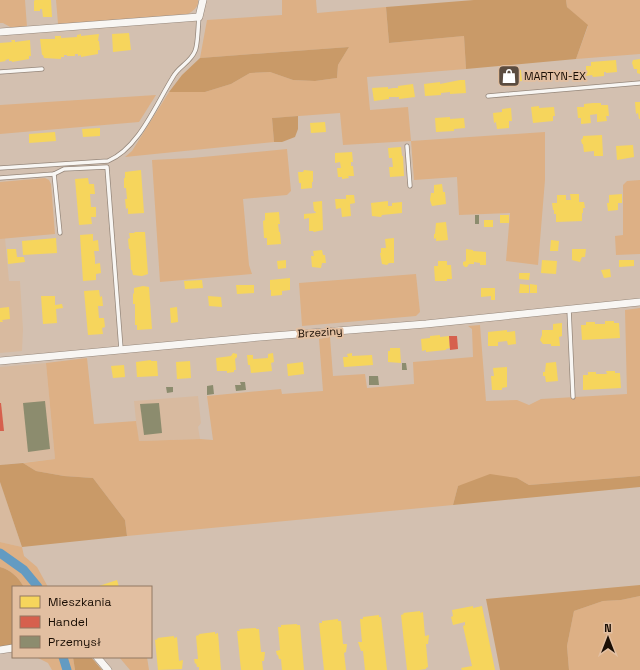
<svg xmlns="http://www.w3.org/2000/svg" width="640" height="670" font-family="'Space Grotesk',sans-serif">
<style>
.built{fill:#d8ba9f}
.green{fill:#ddb085}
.forest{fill:#c99a68}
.homes{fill:#f6d55c}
.shops{fill:#d6604d}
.industry{fill:#8c8c6e}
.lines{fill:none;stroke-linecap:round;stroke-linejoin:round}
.canal{stroke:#639bc2;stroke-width:9}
.lane-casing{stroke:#95877b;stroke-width:5}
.street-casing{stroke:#95877b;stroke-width:8}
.lane{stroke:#f8f6f3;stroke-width:3.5}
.street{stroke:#f8f6f3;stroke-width:7}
.labels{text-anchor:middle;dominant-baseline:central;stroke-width:4;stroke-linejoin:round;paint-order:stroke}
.poi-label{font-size:11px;fill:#1a0e04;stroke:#e2bfa1;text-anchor:start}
.street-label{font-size:11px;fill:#1a0e04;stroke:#e2bfa1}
</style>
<rect width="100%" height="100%" fill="#d3c0b0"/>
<g class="built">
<polygon points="5,238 9,281 20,281 23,329 22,351 0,353 0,239"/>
<polygon points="46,363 55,459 0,465 0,367"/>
<polygon points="198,396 201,423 198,427 200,439 138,441 134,401"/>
<polygon points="0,482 22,547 0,542"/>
</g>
<g class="green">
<polygon points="0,0 25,0 27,27 12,28 3,23 0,23"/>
<path d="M 56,0 L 198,0 C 199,7 193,11 188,14 L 58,24 Z"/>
<polygon points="282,0 316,0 317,13 386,7 389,43 464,36 466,69 367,77 370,110 408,107 411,141 545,132 545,180 538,265 506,261 510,213 459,215 457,177 414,180 411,141 343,145 340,113 272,118 274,142 125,157 132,151 169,92 205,92 231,84 250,73 270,72 293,80 315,81 337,78 338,65 349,47 200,58 207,20 282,15"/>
<polygon points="566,0 640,0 640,54 576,59 588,26 567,7"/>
<polygon points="156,95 139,122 0,134 0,105"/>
<polygon points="287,149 291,191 287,195 243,199 249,265 252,274 160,282 152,160 192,158"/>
<polygon points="45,178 49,180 51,184 55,234 0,239 0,182"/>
<polygon points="640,180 640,254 616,255 615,236 623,235 623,185 627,181"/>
<polygon points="416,274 420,312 416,316 302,326 299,283"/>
<polygon points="640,308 640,476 529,485 517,478 458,486 453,505 127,536 125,520 93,478 64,476 36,471 23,463 55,459 46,363 87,358 94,424 136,421 139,441 200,439 213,440 207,396 281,389 282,394 323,391 319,339 330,337 333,376 365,374 367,388 414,384 413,362 473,357 472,329 468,326 480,325 486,401 517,400 529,405 541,399 627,394 625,310"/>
<path d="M 0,542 L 22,547 L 24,556 L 37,567 L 48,587 L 24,587 C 18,577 11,570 0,567 Z"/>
<polygon points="640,596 640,670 569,670 567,646 574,611 603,601 621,600"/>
<polygon points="51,657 73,657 75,670 52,670 48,663 38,658"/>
<polygon points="119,657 147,657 149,670 130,670"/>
</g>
<g class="forest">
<polygon points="474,0 566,0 567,7 588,25 576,59 466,69 464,36 389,43 386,7"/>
<polygon points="349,47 338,65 337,78 315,81 293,80 270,72 250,73 231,84 205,92 169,92 182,75 200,58"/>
<polygon points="298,116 298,129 295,137 282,142 274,142 272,118"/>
<polygon points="23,463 36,471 64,476 93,478 125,520 127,536 22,547 0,482 0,465"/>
<polygon points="490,474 517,478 529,485 640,476 640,487 453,505 458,486"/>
<path d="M 0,567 C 11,570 18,577 24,587 L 13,587 L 13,645 L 0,648 Z"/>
<polygon points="640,585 640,596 621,600 603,601 574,611 567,646 569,670 500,670 486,599"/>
<polygon points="73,657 91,657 102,670 75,670"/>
</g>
<g class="homes">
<polygon points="35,0 51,0 52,17 43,17 42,9 40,9 40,11 34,11 34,1"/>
<polygon points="129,33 131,50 113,52 112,34"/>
<polygon points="81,34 81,36 99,34 98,41 99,41 100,50 98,50 98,54 81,57 81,55 78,56 78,54 75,54 75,56 67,56 67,55 64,55 64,57 61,57 61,59 44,58 43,55 42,55 40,39 55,39 55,36 61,36 61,38 77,37 77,35"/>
<polygon points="11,40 15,40 15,42 30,40 31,56 29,56 29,59 12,62 12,61 9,61 9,59 5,60 6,61 0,62 0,43 12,42"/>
<polygon points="640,59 640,74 637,73 637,69 634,69 632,63 633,60"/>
<polygon points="616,60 617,72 606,73 606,72 604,72 604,76 593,77 592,75 586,76 586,66 591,66 591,62"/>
<polygon points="512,70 521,70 522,81 499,84 498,72"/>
<polygon points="460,80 465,80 466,93 450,94 450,92 441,93 441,95 425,96 424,84 440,82 440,84"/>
<polygon points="413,84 415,97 399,99 399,97 389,97 389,99 374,101 372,88 388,87 388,89 393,88 398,88 398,86"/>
<polygon points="635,102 640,102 640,119 639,119 638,113 636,114"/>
<polygon points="593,103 601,103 601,105 608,105 609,116 606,116 607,121 597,122 597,114 590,115 591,123 581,124 581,118 578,118 577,107 584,107 584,104"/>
<polygon points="539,106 539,108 554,107 555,116 553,116 553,121 533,123 531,107"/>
<polygon points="511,108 512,121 509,121 509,128 497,129 496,122 494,123 493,113 502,112 502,109"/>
<polygon points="450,117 450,119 464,118 465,128 454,129 454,131 436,132 435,118"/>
<polygon points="325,122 326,132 311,133 310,123"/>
<polygon points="100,128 100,136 83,137 82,129"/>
<polygon points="55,132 56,141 29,143 29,134"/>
<polygon points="602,135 603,156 594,156 594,151 584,152 583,144 582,144 581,140 583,138 583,136"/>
<polygon points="633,145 634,157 617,160 616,146"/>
<polygon points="401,147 402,156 403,156 404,176 390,177 389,167 393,167 392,158 389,158 388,148"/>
<polygon points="352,152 353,162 351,162 351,166 353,166 354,176 348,176 349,178 342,179 342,177 338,177 337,168 341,168 340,162 335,163 335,153"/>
<polygon points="141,170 144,213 128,214 128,208 126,209 125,199 127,199 126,188 124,188 124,178 125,178 125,172"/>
<polygon points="304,170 313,171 313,182 312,182 312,188 301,189 301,183 299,183 298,172 303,172"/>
<polygon points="88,178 89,184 94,184 95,194 90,194 91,207 96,207 96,217 91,217 92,224 79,225 75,179"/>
<polygon points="442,184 443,192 445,192 446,204 432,206 430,200 431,193 434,193 434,185"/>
<polygon points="570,194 579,194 579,202 584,202 585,208 583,208 583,213 582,213 582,221 556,222 556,214 554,214 554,210 553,210 552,203 557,203 557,195 566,195 566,200 571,200"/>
<polygon points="622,194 622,203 618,203 618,210 608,211 607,203 609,203 609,195"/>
<polygon points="346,195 354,195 355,203 350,204 351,216 342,217 341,208 336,209 335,199 346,199"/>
<polygon points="322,201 323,230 314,232 313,231 309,231 309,218 304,219 304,214 316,213 315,211 314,211 313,202"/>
<polygon points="388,201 388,206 392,206 392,203 402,202 402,213 382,215 381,217 372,216 371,203"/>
<polygon points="279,212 280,224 278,224 279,232 280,232 281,244 267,245 267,238 264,238 263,221 265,220 265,213"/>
<rect x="500" y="215" width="9" height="8"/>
<rect x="484" y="220" width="9" height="7"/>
<polygon points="446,222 448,240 436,241 436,238 434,239 434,234 435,234 436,223"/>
<polygon points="134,232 145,232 148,274 142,276 133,275 132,270 131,270 130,249 129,249 128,239 130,238 129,233 135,233"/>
<polygon points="93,234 93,241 98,240 99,251 94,251 95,258 95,264 100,263 101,273 96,274 96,280 83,281 80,235"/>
<polygon points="56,238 57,253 23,255 22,241"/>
<polygon points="394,238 394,263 389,263 387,265 382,264 380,253 381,253 381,248 386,248 385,239"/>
<polygon points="551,240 559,241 558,251 550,251"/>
<polygon points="7,249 16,249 17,257 24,257 25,262 8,264"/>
<polygon points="466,249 473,250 473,251 486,252 486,265 480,265 480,263 474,262 474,264 469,264 467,267 465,267 463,265 463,262 466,261"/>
<polygon points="572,249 586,249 585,257 582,257 580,262 572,260"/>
<polygon points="322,250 323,255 325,255 326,263 322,263 321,268 312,267 311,256 314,256 313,251"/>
<polygon points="286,260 286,268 278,269 277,261"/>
<polygon points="542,260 557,261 556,274 541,273"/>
<polygon points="619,260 634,260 634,266 619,267"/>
<polygon points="438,261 447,261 447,265 451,265 452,279 447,279 447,281 435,281 434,266 438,266"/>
<polygon points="610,269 611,277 604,278 601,270"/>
<polygon points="519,273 530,273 529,280 519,279"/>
<polygon points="290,278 290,290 282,291 282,295 271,296 271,290 270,290 270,280"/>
<polygon points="202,280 203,288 185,289 184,281"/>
<polygon points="520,284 529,285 529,293 519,293"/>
<polygon points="530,284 537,285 537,293 530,293"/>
<polygon points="236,285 254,285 254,293 237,294"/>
<polygon points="143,286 149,287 152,329 137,330 137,325 135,325 135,304 133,304 133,294 134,293 134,288"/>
<polygon points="481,288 495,288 495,300 491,300 491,296 481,297"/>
<polygon points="99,290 100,297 102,296 103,306 98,306 99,318 104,318 105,327 102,328 103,334 88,335 84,291"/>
<polygon points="41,296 55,296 55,305 62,304 63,308 56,309 57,323 43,324"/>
<polygon points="208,296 221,297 222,307 209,306"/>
<polygon points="9,307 10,319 2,320 3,322 0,322 0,308"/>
<polygon points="177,307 178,322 171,323 170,308"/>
<polygon points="605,321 614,321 614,323 619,323 620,338 582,340 581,325 586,325 586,322 595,322 595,324 605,324"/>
<polygon points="562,323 562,336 559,337 560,346 551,346 551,344 543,344 540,340 542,335 542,330 553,330 553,324"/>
<polygon points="507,330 507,332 515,331 516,344 508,345 507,341 498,342 498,346 488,346 488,332"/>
<polygon points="440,335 440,337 449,336 450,348 446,349 446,350 426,352 426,350 422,351 421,339 430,338 430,336"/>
<polygon points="390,348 400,348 401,363 388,362 388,351 390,351"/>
<polygon points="233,353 237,354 237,357 235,359 236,370 234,370 234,372 227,373 227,371 217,371 216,358 231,356"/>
<polygon points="273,353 274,362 271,363 272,371 251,373 250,365 248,365 247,355 253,355 253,359 268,358 268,354"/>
<polygon points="352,353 352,356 372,355 373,365 344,367 343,357 348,357 347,354"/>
<polygon points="151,360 151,361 157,361 158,376 137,377 136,362"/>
<polygon points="190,361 191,378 177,379 176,362"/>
<polygon points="303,362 304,374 288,376 287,364"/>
<polygon points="556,362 558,381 546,382 545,376 543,376 543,372 545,372 546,363"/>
<polygon points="124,365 125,377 113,378 111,366"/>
<polygon points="507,367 507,387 502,388 502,390 492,390 491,376 494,376 493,368"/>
<polygon points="606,371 615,371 615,373 620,373 621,388 583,390 583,375 588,375 588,372 596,372 596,374 607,374"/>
<polygon points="117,580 119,587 96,587"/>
<polygon points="473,606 473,608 482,606 495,670 462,670 461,668 472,666 463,626 465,625 465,622 453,625 451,617 453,616 452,610"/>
<polygon points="420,611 420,613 423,612 425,636 429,635 428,644 426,644 428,667 426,668 426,669 419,670 407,670 401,615 404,614 403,613"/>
<polygon points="379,615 379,617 381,617 387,670 365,670 363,651 361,651 358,642 362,642 360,619 363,619 363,617"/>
<polygon points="338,619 338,621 341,621 343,644 347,644 346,652 344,653 346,670 324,670 319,623 322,623 322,621"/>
<polygon points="297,624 297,625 300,625 304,670 282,670 281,659 279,659 278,655 277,655 276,651 280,650 278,627 281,627 281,625"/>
<polygon points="256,628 256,629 259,629 261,652 265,652 264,661 262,661 263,670 241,670 237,631 240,631 239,629"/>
<polygon points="215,632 215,634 218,633 221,670 199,670 199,667 197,667 196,663 195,664 194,659 198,659 196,636 199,635 199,634"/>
<polygon points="174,636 174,638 177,637 179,661 183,660 182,669 158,670 155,640 158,639 157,638"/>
</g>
<g class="shops">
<polygon points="449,336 457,336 458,349 450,350"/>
<polygon points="0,403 1,403 4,431 0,431"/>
</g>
<g class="industry">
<rect x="475" y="215" width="4" height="9"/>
<polygon points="402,363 406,363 407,370 402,370"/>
<polygon points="369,376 378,376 379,385 369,385"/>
<polygon points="240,382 245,382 246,390 236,391 235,385 241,385"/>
<polygon points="213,385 214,394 207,395 207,386"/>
<polygon points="166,387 173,387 173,392 167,393"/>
<polygon points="45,401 50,449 28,452 23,403"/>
<polygon points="159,403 162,433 144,435 140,404"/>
</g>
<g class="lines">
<g class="canal">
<polyline points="0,553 24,570 38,587"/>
<polyline points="63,657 67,670"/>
</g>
<g class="lane-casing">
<g id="lane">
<polyline points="0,72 42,69"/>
<polyline points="488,96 640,83"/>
<polyline points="407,146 410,186"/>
<path d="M 0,168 L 108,161 C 139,148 156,104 173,77 C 178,67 191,62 195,51 C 198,45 198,25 199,17"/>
<polyline points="54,174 60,233"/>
<polyline points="0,178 54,174 64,169 107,167 121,349"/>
<polyline points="569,309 573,397"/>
</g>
</g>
<g class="street-casing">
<g id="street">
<polyline points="0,32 199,17 203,0"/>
<polyline points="0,361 260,337 426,324 640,302"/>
<polyline points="0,650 13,648"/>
<polyline points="97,657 108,670"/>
</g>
</g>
<use href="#lane" class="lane"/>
<use href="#street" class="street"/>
</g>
<defs>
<g id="shop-square" transform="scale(1.15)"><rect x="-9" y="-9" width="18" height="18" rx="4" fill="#5b4c40" stroke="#e2bfa1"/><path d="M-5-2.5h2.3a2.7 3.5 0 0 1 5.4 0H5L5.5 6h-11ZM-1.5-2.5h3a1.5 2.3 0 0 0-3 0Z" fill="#fff"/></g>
</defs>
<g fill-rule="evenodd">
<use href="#shop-square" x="509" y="76"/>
</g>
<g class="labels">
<g class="poi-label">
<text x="524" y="76">MARTYN-EX</text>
</g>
<g class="street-label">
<text transform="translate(320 332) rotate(-4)">Brzeziny</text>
</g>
</g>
<rect x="12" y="586" width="140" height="72" fill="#e2bfa1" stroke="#927862"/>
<rect x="20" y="596" width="20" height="12" fill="#f6d55c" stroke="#927862"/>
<text x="48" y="606" font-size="12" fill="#1a0e04">Mieszkania</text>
<rect x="20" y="616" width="20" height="12" fill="#d6604d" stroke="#927862"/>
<text x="48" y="626" font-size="12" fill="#1a0e04">Handel</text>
<rect x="20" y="636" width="20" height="12" fill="#8c8c6e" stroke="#927862"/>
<text x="48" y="646" font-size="12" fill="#1a0e04">Przemysł</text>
<g transform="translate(608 638)" stroke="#e2bfa1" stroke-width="3" paint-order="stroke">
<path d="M0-3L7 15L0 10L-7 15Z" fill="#1a0e04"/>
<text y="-6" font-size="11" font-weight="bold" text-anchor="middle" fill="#1a0e04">N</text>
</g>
</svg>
